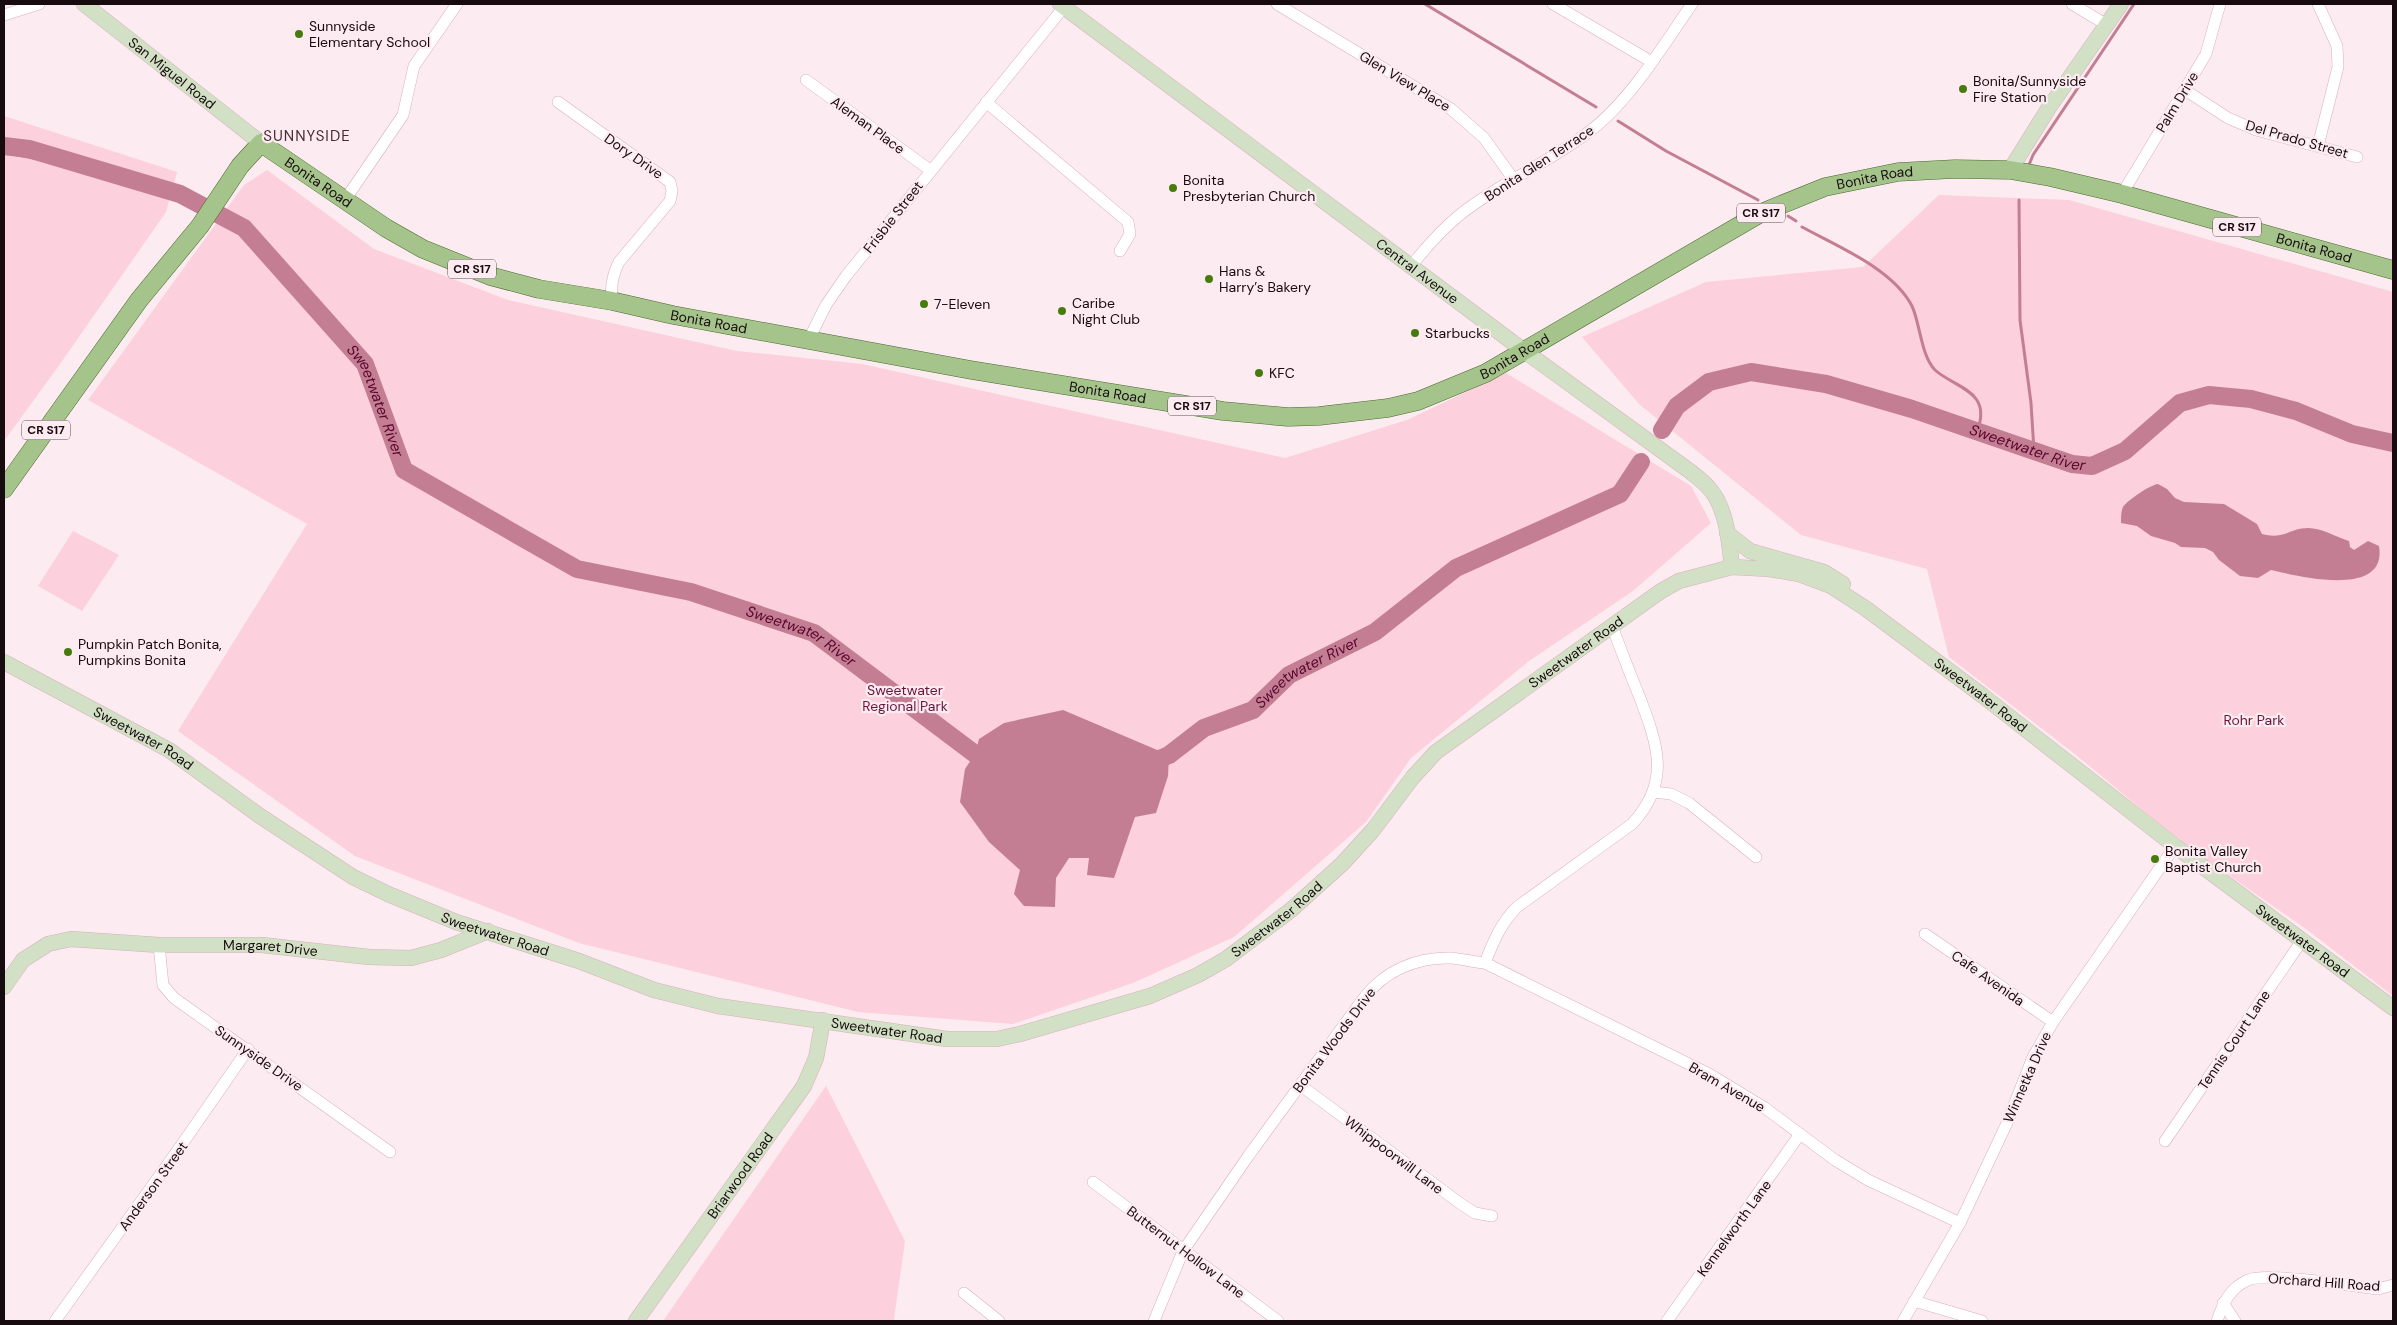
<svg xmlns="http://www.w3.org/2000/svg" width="2397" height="1325" font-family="'DM Sans',sans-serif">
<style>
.green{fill:#fcd0dc}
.water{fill:#c37e93}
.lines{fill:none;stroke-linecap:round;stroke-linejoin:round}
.stream{stroke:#c37e93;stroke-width:3}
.river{stroke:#c37e93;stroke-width:18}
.street-casing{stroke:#d8b0bb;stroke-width:12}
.secondary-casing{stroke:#d8b0bb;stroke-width:16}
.primary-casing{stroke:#4c692e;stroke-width:19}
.street{stroke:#fff;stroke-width:11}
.secondary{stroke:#d2e1c5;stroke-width:15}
.primary{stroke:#a4c48b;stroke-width:18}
.poi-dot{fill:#477c0d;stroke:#fcebf0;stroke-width:2}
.labels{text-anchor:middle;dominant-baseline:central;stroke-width:4.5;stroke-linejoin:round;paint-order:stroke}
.shield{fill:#fcebf0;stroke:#5c4e52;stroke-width:1}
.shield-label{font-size:12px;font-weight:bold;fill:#180b0f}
.poi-label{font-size:14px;fill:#180b0f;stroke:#fcebf0;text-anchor:start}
.street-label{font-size:14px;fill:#180b0f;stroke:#fcebf0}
.park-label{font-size:14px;fill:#681639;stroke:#fcebf0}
.neighbourhood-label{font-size:15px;letter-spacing:1px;fill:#492a34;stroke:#fcebf0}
.water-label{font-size:15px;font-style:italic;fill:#5a052d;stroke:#fcebf0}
</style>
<rect width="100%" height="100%" fill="#fcebf0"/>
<g class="green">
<polygon points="4,116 177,172 166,212 60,364 4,441"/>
<polygon points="267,170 374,249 508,300 737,351 862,364 1285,458 1407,420 1506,373 1691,486 1711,523 1633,591 1529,661 1411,758 1366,822 1234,937 1133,983 1013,1024 858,1012 579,943 355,856 178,731 307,524 88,400 244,185"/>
<polygon points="1939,195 2069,200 2393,292 2393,996 2306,929 2207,860 2156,821 2076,755 1949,657 1927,569 1801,535 1639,404 1582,337 1706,282 1863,267"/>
<polygon points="73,531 119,555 82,611 38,586"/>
<polygon points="826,1086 905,1241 894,1319 896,1321 663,1321"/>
</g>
<g class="water">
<polygon points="4,151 60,161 161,191 160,196 52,163 4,154"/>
<path d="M 2158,484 L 2167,489 L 2175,498 L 2184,502 L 2224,504 L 2257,524 L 2262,534 C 2284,540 2290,528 2308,528 C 2322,528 2336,537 2349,541 L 2350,547 L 2354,550 L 2368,541 L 2379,546 C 2388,599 2297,576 2271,570 L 2258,578 L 2240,576 L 2219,560 L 2213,552 L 2205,548 L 2181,547 L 2175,543 L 2151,536 L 2137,526 L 2121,523 C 2121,518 2121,511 2123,507 C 2128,500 2150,485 2158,484 Z"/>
<polygon points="1063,710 1169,755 1168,776 1156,813 1135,817 1114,878 1087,875 1089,858 1069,858 1056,878 1055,907 1024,906 1014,894 1020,870 989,842 960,802 965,769 975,754 979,739 1004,723"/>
</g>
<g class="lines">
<g class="stream">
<polyline points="1425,4 1596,107"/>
<polyline points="1618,121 1666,151 1758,200"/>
<polyline points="2029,165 2033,155 2134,4"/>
<polyline points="2019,200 2020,320 2031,403 2034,451"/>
<polyline points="1788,216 1796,221"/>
<path d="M 1802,227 C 1837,246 1893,269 1912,306 C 1920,323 1921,356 1935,370 C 1955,388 1993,391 1977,431"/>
</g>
<g class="river">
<path id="s1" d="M 4,146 L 29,149 L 180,194 L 244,228 L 365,364 L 404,470 L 577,569 L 691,592 L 814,633 L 975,754 L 996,762"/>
<path id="s2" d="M 1662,430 L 1677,406 L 1709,382 L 1751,372 L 1826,384 L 1912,409 L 2072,464 L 2092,466 L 2125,451 L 2180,403 L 2209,395 L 2251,399 L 2296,411 L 2352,434 L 2393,443"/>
<path id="s3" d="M 1148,764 L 1169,755 L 1204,728 L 1253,710 L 1289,675 L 1375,632 L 1456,568 L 1620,494 L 1641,462"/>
</g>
<g class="street-casing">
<g id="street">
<polyline points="1277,4 1451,109 1484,138 1514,180"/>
<polyline points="1553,4 1652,62"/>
<polyline points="2072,4 2107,25"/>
<polyline points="2318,4 2337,46 2338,67 2318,146"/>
<polyline points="4,15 39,4"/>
<polyline points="806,80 930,170"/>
<polyline points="2185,90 2228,118 2256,130 2357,157"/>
<path d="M 558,102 L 670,182 L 672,191 L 670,201 L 619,262 C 613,274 610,287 612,301"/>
<polyline points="986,102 1128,222 1130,234 1120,251"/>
<polyline points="2122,194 2206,54 2220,4"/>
<polyline points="345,200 403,115 414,66 457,4"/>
<path d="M 1412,265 C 1427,246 1443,228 1462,213 C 1502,182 1550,162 1590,131 C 1630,101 1664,44 1692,4"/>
<polyline points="809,339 826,305 846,276 1064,7"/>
<polyline points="1653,792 1671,794 1689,803 1756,857"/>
<polyline points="1925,934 2053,1022"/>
<polyline points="159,945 163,985 174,998 390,1152"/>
<path d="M 1485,963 C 1493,942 1501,923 1517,907 L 1632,824 C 1671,782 1658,746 1640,698 C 1630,674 1621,650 1612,626"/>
<polyline points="1300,1085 1461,1204 1475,1213 1492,1216"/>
<polyline points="2165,1141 2303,939"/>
<polyline points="1093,1182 1278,1321"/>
<polyline points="964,1293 999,1321"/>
<polyline points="1914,1301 1982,1321"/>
<polyline points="2223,1303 2235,1321"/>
<polyline points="55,1321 178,1150 248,1049"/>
<path d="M 1154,1321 L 1183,1251 L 1249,1155 L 1363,999 C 1384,971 1416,957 1451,958 C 1462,959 1474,962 1485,963 L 1709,1074 L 1765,1108 L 1835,1160 L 1868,1180 L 1960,1223"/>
<polyline points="1667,1321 1800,1134"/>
<polyline points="1903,1321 1960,1223 2007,1123 2033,1057 2053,1022 2175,846"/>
<path d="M 2217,1321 C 2223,1303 2230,1288 2248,1280 C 2267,1272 2353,1286 2378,1289 L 2393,1285"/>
</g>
</g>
<g class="secondary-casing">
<g id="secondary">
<path id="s4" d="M 84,4 L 261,143"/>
<path id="s5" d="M 1060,4 L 1523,350 L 1691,472 C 1697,477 1704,482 1709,488 C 1727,508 1729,542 1732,567"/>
<polyline points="2010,170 2050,106 2121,4"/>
<polyline points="1727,533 1750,551 1824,572 1843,584"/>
<path id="s6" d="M 4,662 L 169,750 L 260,816 L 353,877 L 388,894 L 456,922 L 579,961 L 654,990 L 718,1006 L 947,1039 L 997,1039 L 1020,1034 L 1150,996 L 1198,975 L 1226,959 L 1291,910 L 1342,864 L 1373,830 L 1413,777 L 1436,752 L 1661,591 L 1679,581 L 1732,567 L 1769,569 L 1799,574 L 1831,586 L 1865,608 L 1983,696 L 2175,846 L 2393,1008"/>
<path id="s7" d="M 4,987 L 23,960 L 48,944 L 71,939 L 159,945 L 262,945 L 369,957 L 411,958 L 441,950 L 488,931"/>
<path id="s8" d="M 636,1321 L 804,1086 L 816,1058 L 823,1020"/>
</g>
</g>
<g class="primary-casing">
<g id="primary">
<path id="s9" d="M 4,489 L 139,300 L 200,226 L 240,166 L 261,143 L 386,228 L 423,249 L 490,276 L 539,289 L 612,301 L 673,315 L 971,370 L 1223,411 L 1288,417 L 1319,416 L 1388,408 L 1418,401 L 1486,373 L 1761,213 L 1825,187 L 1898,172 L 1955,169 L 2010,170 L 2050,177 L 2122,194 L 2393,270"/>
</g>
</g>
<use href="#street" class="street"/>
<use href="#secondary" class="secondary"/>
<use href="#primary" class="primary"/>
</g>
<g class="poi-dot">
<circle cx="299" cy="34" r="5"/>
<circle cx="1963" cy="89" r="5"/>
<circle cx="1173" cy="188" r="5"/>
<circle cx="1209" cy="279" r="5"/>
<circle cx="924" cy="304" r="5"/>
<circle cx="1062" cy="311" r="5"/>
<circle cx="1415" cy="333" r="5"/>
<circle cx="1259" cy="373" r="5"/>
<circle cx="68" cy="652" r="5"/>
<circle cx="2155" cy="859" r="5"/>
</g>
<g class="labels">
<g class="shield">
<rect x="1737" y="203.5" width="48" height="19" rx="4"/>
<rect x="2213" y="217.5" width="48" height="19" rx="4"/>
<rect x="448" y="259.5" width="48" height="19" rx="4"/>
<rect x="1168" y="396.5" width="48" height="19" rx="4"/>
<rect x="22" y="420.5" width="48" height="19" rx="4"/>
</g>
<g class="shield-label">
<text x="1761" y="213">CR S17</text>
<text x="2237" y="227">CR S17</text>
<text x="472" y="269">CR S17</text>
<text x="1192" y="406">CR S17</text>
<text x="46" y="430">CR S17</text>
</g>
<g class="poi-label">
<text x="309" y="26">Sunnyside<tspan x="309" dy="16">Elementary School</tspan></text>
<text x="1973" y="81">Bonita/Sunnyside<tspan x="1973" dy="16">Fire Station</tspan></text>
<text x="1183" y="180">Bonita<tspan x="1183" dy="16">Presbyterian Church</tspan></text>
<text x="1219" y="271">Hans &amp;<tspan x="1219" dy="16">Harry’s Bakery</tspan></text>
<text x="1072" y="303">Caribe<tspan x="1072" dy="16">Night Club</tspan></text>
<text x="934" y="304">7-Eleven</text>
<text x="1425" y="333">Starbucks</text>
<text x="1269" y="373">KFC</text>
<text x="78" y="644">Pumpkin Patch Bonita,<tspan x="78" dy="16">Pumpkins Bonita</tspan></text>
<text x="2165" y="851">Bonita Valley<tspan x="2165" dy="16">Baptist Church</tspan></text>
</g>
<g class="street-label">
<text stroke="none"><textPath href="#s4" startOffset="112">San Miguel Road</textPath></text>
<text transform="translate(1405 81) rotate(31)">Glen View Place</text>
<text transform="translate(2177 102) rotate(-59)">Palm Drive</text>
<text transform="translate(868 125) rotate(36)">Aleman Place</text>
<text transform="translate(2297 139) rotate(16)">Del Prado Street</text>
<text transform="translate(634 156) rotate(35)">Dory Drive</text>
<text transform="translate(1539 163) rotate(-33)">Bonita Glen Terrace</text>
<text stroke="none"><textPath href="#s9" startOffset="2151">Bonita Road</textPath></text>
<text stroke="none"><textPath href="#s9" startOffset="501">Bonita Road</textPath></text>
<text transform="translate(893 217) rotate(-52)">Frisbie Street</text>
<text stroke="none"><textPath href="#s9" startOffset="2601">Bonita Road</textPath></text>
<text stroke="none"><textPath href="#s5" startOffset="446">Central Avenue</textPath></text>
<text stroke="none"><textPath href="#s9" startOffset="921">Bonita Road</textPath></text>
<text stroke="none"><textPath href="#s9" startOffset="1746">Bonita Road</textPath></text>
<text stroke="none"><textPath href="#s9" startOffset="1326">Bonita Road</textPath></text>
<text stroke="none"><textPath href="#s6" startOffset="1792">Sweetwater Road</textPath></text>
<text stroke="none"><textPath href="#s6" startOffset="2259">Sweetwater Road</textPath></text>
<text stroke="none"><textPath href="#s6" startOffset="159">Sweetwater Road</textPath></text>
<text stroke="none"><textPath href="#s6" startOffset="1388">Sweetwater Road</textPath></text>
<text stroke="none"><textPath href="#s6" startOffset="564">Sweetwater Road</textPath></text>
<text stroke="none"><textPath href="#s6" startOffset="2664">Sweetwater Road</textPath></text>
<text stroke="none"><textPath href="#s7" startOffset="286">Margaret Drive</textPath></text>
<text transform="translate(1988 978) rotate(35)">Cafe Avenida</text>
<text stroke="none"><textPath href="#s6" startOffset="969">Sweetwater Road</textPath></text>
<text transform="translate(1334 1040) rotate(-53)">Bonita Woods Drive</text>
<text transform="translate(2234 1040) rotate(-56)">Tennis Court Lane</text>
<text transform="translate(259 1058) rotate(35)">Sunnyside Drive</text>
<text transform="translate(2027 1077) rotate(-66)">Winnetka Drive</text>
<text transform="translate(1727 1087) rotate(30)">Bram Avenue</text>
<text transform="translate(1394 1155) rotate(37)">Whippoorwill Lane</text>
<text stroke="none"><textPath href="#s8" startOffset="179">Briarwood Road</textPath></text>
<text transform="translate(153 1186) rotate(-54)">Anderson Street</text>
<text transform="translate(1734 1228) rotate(-54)">Kennelworth Lane</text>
<text transform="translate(1186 1252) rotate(37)">Butternut Hollow Lane</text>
<text transform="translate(2324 1282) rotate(4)">Orchard Hill Road</text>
</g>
<g class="park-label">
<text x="905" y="690">Sweetwater<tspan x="905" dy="16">Regional Park</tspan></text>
<text x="2254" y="720">Rohr Park</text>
</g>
<g class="neighbourhood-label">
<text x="307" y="136">SUNNYSIDE</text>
</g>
<g class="water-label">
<text stroke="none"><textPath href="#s1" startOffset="475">Sweetwater River</textPath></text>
<text stroke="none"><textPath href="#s2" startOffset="399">Sweetwater River</textPath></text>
<text stroke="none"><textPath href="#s1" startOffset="985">Sweetwater River</textPath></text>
<text stroke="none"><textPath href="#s3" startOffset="186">Sweetwater River</textPath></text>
</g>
</g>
<rect width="2397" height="1325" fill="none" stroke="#180b0f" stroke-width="10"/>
</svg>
